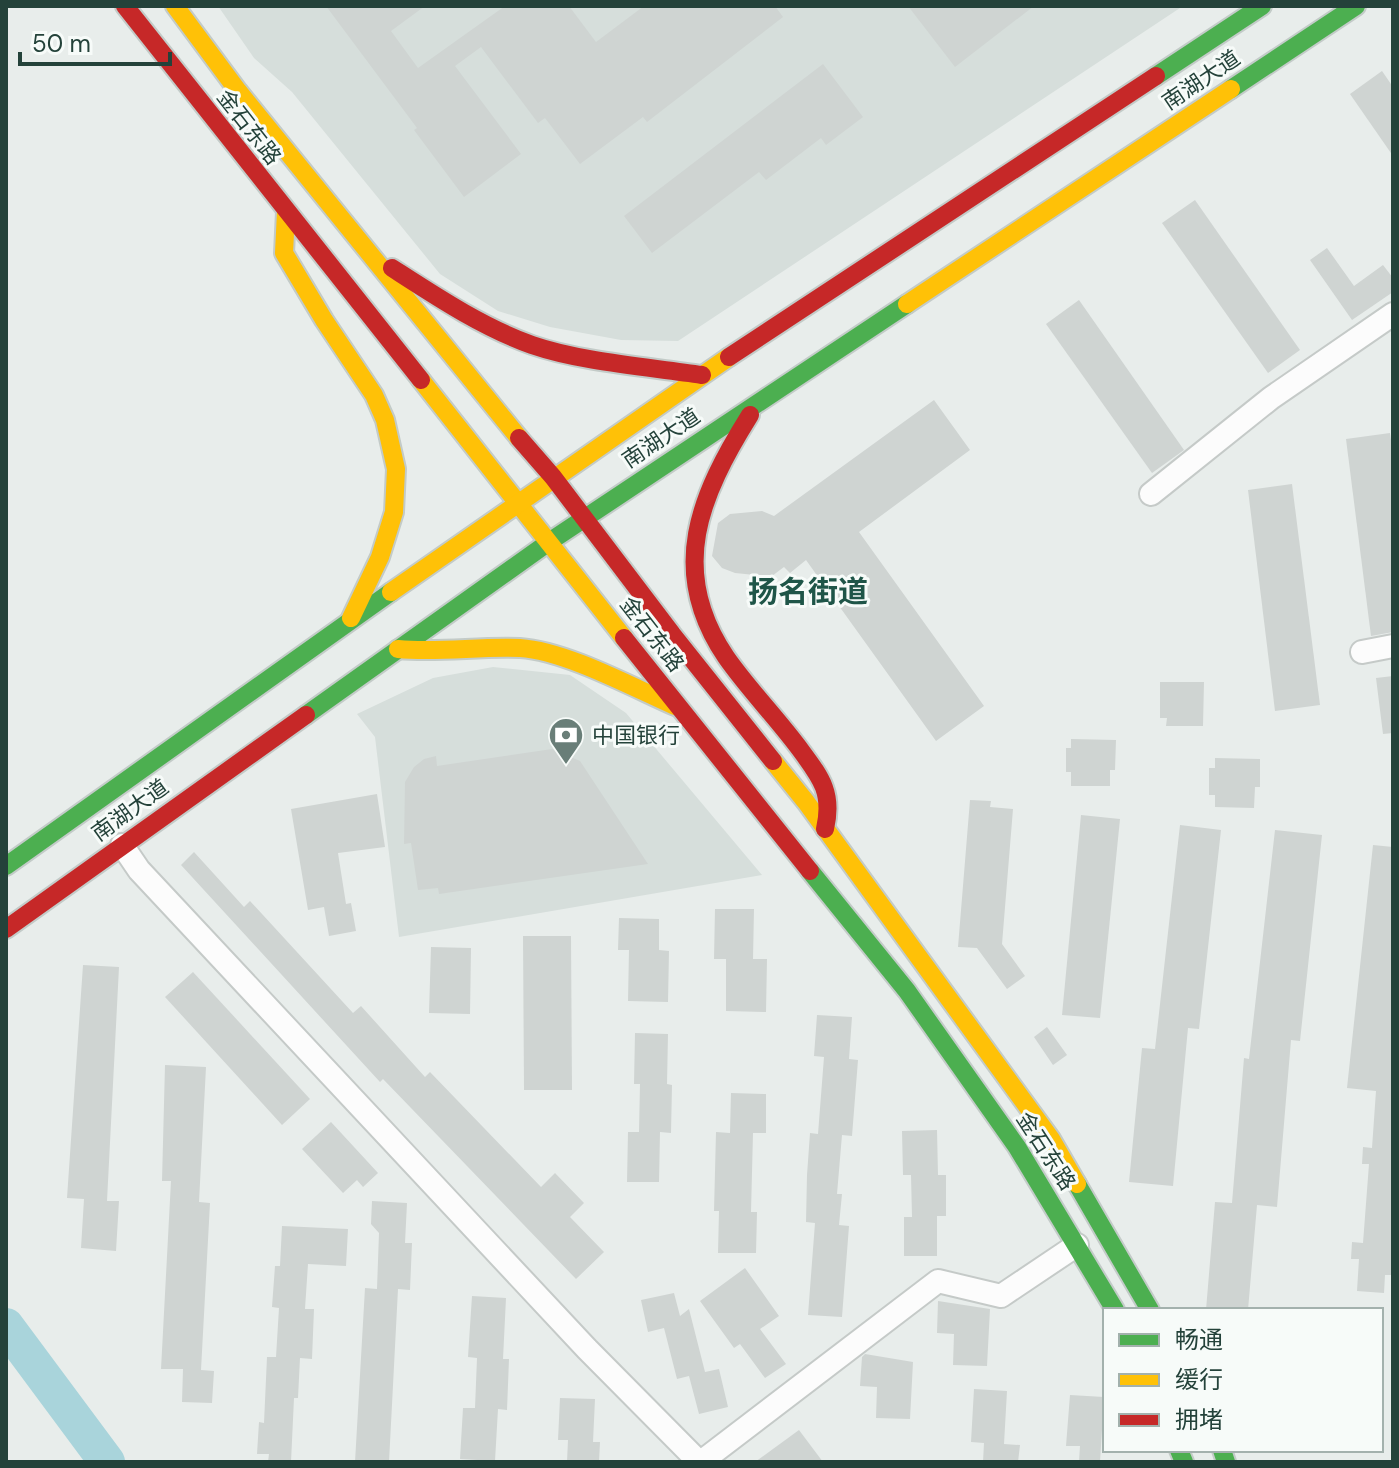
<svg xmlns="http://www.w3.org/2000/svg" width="1399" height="1468" font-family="'DM Sans','Noto Sans SC',sans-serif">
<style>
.built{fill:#d6dedb}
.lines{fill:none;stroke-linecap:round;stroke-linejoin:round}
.river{stroke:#a9d4db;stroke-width:36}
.building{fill:#cfd4d2}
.street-casing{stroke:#c5cac8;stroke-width:26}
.fast-casing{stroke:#c3cbc8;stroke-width:22}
.slow-casing{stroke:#c3cbc8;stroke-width:22}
.jam-casing{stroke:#c3cbc8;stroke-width:22}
.street{stroke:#fcfcfc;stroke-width:22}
.fast{stroke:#4caf50;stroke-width:18}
.slow{stroke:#ffc107;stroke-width:18}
.jam{stroke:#c62828;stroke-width:18}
.labels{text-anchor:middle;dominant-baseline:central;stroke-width:6;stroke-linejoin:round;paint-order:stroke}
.street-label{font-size:22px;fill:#24423a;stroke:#f7fbf9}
.poi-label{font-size:22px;fill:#24423a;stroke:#f7fbf9;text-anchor:start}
.district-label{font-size:30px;font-weight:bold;fill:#1f5548;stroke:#f7fbf9}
</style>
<rect width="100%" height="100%" fill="#e8edeb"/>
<g class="built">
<polygon points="218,6 1183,6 678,341 621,340 550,327 498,311 440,274 292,92 254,58"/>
<polygon points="493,667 570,675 626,713 762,875 399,937 375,737 357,714 433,678"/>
</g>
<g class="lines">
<polyline class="river" points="6,1326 107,1462"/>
</g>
<g class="building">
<polygon points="326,6 425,6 391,31 418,68 505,6 569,6 596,42 644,6 775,6 783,17 647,122 643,117 580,164 545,118 538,123 481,47 455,66 521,154 464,197 414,130 417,128"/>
<polygon points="908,6 1034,6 955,67"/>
<polygon points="823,64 863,117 826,145 821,138 766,180 759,172 652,253 624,216"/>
<polygon points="1382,71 1393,87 1393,156 1350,94"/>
<polygon points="1195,200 1300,350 1268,373 1162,223"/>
<polygon points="1327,248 1354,286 1383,265 1393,278 1393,292 1352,320 1310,260"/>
<polygon points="1079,300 1184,450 1152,473 1046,324"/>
<polygon points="934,400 970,450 859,532 984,706 936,741 806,560 790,573 784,567 756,588 755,575 735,573 722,568 712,556 718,523 730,514 762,511 774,516"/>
<polygon points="1390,433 1393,454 1393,632 1371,636 1346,439"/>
<polygon points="1292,484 1320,705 1275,711 1248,490"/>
<polygon points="1393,676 1393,733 1383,734 1376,678"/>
<polygon points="1160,682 1204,682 1203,726 1166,726 1167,718 1160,718"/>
<polygon points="1071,739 1116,740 1115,770 1110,770 1110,786 1071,786 1071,772 1066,772 1066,748 1071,748"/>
<polygon points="552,749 580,761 648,864 439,894 438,888 418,890 411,843 404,844 405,782 414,767 424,759 436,756 437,766"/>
<polygon points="1215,758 1260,759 1260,787 1255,787 1254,808 1215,807 1215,795 1209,795 1209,768 1215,768"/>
<polygon points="377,794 385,847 338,853 346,904 351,903 356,931 329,936 324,907 308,910 291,809"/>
<polygon points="970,800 991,801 990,807 1013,809 1002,944 1025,976 1007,989 977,948 958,947"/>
<polygon points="1081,815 1120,819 1100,1018 1062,1015"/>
<polygon points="1180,825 1221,830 1199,1029 1188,1028 1173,1186 1129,1182 1142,1048 1155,1049"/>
<polygon points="1275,830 1322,835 1300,1041 1291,1040 1277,1207 1257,1205 1248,1310 1206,1310 1215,1202 1232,1203 1244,1058 1249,1059"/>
<polygon points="1373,845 1393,847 1393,1275 1385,1275 1384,1293 1357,1291 1359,1259 1351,1259 1352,1242 1363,1243 1369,1164 1362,1164 1363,1147 1372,1148 1376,1091 1347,1088"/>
<polygon points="194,852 244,907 250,901 353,1013 361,1006 425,1077 430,1072 541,1187 555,1173 584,1203 570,1217 604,1252 576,1279 383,1079 380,1082 181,865"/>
<polygon points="715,909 754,909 753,959 767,959 766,1012 726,1011 726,959 714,959"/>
<polygon points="619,918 659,919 659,950 669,951 668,1002 628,1001 629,950 618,950"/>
<polygon points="523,936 571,936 572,1090 524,1090"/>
<polygon points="431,947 471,948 470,1014 429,1013"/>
<polygon points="83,965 119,967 107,1201 119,1201 116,1251 81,1248 84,1199 67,1198"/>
<polygon points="193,972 310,1099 282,1125 165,997"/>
<polygon points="817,1015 852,1017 849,1059 858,1060 852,1136 842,1135 837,1194 842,1194 839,1225 849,1226 842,1317 808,1315 815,1223 806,1222 807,1175 810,1133 818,1134 824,1057 814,1056"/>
<polygon points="1047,1027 1067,1055 1053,1065 1034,1037"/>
<polygon points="635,1033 668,1034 667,1084 672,1085 671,1133 660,1132 659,1182 627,1182 628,1132 639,1132 640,1084 634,1084"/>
<polygon points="165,1065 206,1067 199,1202 210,1203 201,1370 214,1371 212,1403 182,1402 183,1369 161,1369 171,1181 162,1181"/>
<polygon points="731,1093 766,1094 766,1133 753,1133 751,1212 757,1212 756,1253 718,1253 719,1211 714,1211 716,1132 730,1133"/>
<polygon points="331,1122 378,1173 363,1187 357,1180 343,1193 302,1149"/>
<polygon points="937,1130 938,1175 946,1175 946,1216 937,1216 937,1256 904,1256 904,1217 912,1217 911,1175 903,1175 902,1131"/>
<polygon points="372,1201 407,1203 405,1243 412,1243 410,1290 398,1289 389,1462 355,1462 365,1288 377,1289 379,1233 371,1224"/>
<polygon points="282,1226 348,1229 346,1266 308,1264 305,1309 314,1309 312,1359 300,1358 298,1398 294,1398 291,1462 268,1462 269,1454 257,1454 259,1422 264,1423 267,1357 276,1357 279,1308 272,1307 275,1266 280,1266"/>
<polygon points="745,1268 779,1316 760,1329 786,1364 765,1378 740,1344 734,1348 700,1301"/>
<polygon points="674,1293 680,1316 689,1309 705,1372 719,1369 728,1407 699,1414 689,1376 677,1379 664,1328 648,1332 641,1300"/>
<polygon points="472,1296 506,1298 503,1359 509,1359 507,1410 498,1409 495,1461 460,1459 463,1408 475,1408 477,1358 468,1357"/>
<polygon points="938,1301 990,1309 987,1366 953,1365 954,1334 937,1333"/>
<polygon points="865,1354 913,1362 910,1419 876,1418 877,1387 860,1386 862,1357"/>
<polygon points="974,1389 1007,1391 1004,1444 1020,1445 1018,1462 983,1462 984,1443 971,1442"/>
<polygon points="1070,1395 1104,1397 1100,1462 1079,1462 1080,1446 1066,1446"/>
<polygon points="560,1398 595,1399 593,1442 600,1442 599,1462 567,1462 568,1440 558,1440"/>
<polygon points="799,1430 823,1462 755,1462"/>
</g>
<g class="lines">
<g class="street-casing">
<g id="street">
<polyline points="1151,494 1271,398 1393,314"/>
<polyline points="1362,652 1393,646"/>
<polyline points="122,845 139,870 587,1349 699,1462"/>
<polyline points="701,1462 938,1281 1001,1296 1077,1245"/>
</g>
</g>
<g class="fast-casing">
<g id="fast">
<polyline points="1156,76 1262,6"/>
<polyline points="1231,89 1356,6"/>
<polyline points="306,715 549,542 907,304"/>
<polyline points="6,866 391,592"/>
<polyline points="810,871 907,991 1017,1147 1115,1310"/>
<polyline points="1077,1184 1150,1310"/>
<polyline points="1179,1450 1184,1462"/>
<polyline points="1222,1450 1226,1462"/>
</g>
</g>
<g class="slow-casing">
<g id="slow">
<polyline points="175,6 238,91 519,438"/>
<polyline points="286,212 284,253 324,320 374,395 385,420 396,469 394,512 380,557 351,618"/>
<polyline points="907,304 1231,89"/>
<polyline points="421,380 624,638"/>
<polyline points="391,592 729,357"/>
<path d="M 398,649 C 439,653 480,646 520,648 C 566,651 632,687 675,706"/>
<polyline points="773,761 806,802 1051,1139 1077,1184"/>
</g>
</g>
<g class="jam-casing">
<g id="jam">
<polyline points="125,6 421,380"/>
<path d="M 392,268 C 437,297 482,327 532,345 C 581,362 650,367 702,375"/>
<polyline points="729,357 1156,76"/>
<path d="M 750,415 C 700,495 667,570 726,657 C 749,690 778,719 802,752 C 822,779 833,794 825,829"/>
<polyline points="519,438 553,477 672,634 773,761"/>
<polyline points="624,638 810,871"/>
<polyline points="6,929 306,715"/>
</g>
</g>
<use href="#street" class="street"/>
<use href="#fast" class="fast"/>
<use href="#slow" class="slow"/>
<use href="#jam" class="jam"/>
</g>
<defs>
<g id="bank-pin" transform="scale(1.8)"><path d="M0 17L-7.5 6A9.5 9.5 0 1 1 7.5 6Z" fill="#697e78" stroke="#f7fbf9"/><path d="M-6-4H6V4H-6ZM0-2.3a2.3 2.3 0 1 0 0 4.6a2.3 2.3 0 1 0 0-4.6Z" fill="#fff"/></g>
</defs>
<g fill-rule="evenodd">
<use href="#bank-pin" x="566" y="735"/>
</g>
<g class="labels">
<g class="street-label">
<text transform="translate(1201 80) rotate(-34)">南湖大道</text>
<text transform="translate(249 127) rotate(52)">金石东路</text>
<text transform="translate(661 438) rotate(-34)">南湖大道</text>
<text transform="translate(652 634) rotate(52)">金石东路</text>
<text transform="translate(130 810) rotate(-36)">南湖大道</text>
<text transform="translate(1046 1151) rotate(57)">金石东路</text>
</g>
<g class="poi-label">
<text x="592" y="735">中国银行</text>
</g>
<g class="district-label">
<text x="808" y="591">扬名街道</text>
</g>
</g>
<rect width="1399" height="1468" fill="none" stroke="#24423a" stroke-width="16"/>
<rect x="1103" y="1308" width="280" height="144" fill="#f7fbf9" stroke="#a3b1ad" stroke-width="2"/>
<rect x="1119" y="1334" width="40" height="12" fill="#4caf50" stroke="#a3b1ad" stroke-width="2"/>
<text x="1175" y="1348" font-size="24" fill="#24423a">畅通</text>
<rect x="1119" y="1374" width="40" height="12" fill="#ffc107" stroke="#a3b1ad" stroke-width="2"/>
<text x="1175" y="1388" font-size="24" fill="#24423a">缓行</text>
<rect x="1119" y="1414" width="40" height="12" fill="#c62828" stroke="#a3b1ad" stroke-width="2"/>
<text x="1175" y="1428" font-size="24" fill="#24423a">拥堵</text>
<path d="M20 52v12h150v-12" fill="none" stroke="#24423a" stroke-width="4"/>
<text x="32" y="52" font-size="24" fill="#24423a" stroke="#f7fbf9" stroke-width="6" paint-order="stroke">50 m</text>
</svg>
